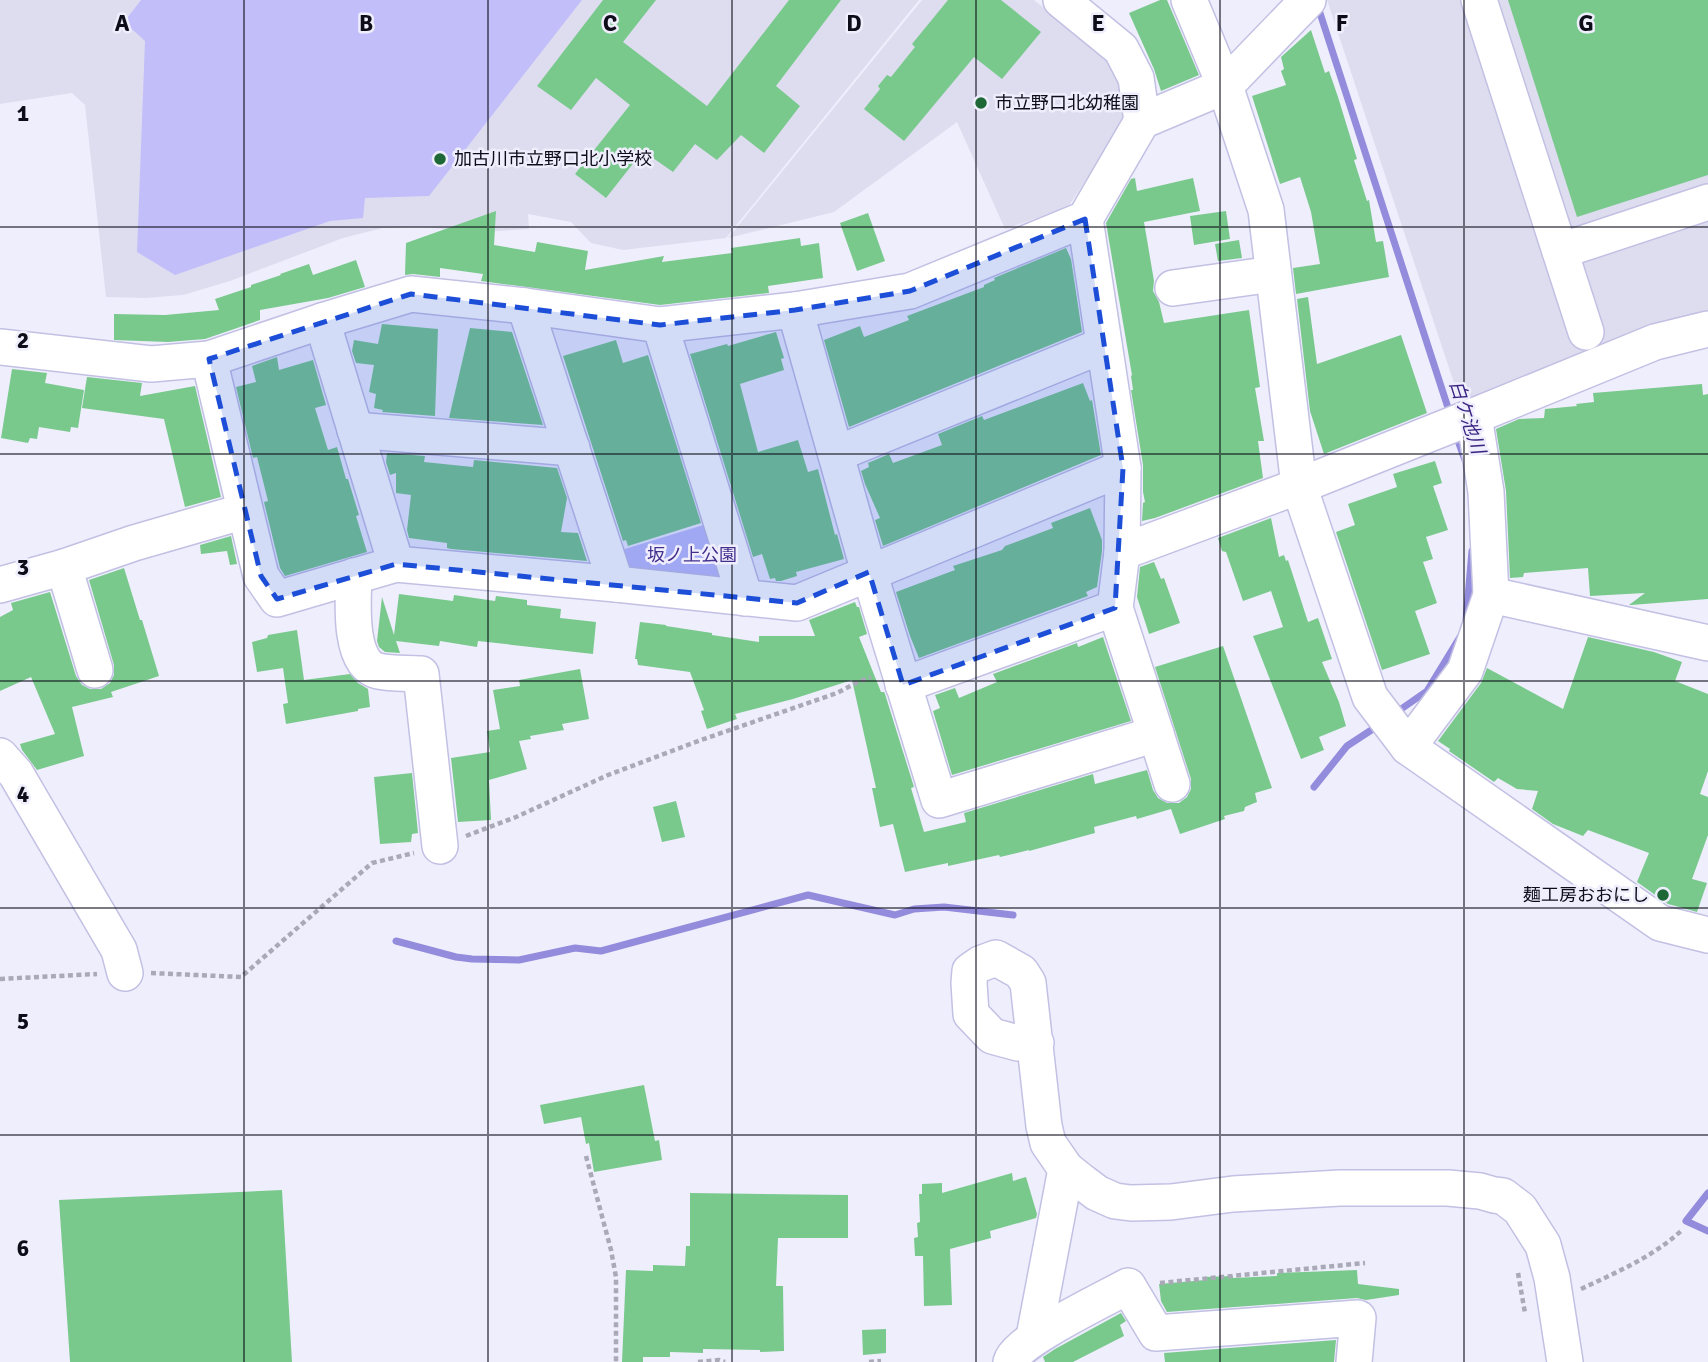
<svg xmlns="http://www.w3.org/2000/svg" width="1708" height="1362" font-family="Signika,'Noto Sans JP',sans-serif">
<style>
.built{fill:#deddef}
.green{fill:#c2befa}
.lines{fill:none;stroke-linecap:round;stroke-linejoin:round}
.stream{stroke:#938bdc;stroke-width:7}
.building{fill:#79c98d}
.minor-casing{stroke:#c2c0e3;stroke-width:38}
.path{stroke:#aaa9b7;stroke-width:4.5;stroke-dasharray:5 3.5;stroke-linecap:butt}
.minor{stroke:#fff;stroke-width:35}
.marked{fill:#1d4ed8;fill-opacity:0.2;stroke:#1d4ed8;stroke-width:5;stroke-dasharray:14 9;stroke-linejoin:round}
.grid{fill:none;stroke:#0d0c18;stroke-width:2;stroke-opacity:0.55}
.poi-dot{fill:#1d6836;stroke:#efeefd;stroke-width:2.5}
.labels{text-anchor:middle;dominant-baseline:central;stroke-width:5;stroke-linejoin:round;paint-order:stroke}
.poi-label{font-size:18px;fill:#0d0c18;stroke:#efeefd;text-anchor:start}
.park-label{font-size:18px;fill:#432f8d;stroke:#efeefd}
.water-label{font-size:19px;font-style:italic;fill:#3b2482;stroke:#efeefd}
.grid-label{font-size:23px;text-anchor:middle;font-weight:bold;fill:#0d0c18;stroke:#efeefd;stroke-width:5;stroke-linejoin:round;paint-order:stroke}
</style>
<rect width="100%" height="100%" fill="#efeefd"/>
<g class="built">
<polygon points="0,0 919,0 726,238 623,250 591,243 571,222 528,214 529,229 482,232 421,227 383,228 343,238 230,281 183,295 145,298 106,297 85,105 72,93 0,104"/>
<polygon points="922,0 1034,0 1118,68 1127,84 1121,127 1068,207 1005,229 957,122 834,212 728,238"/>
<polygon points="1327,0 1708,0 1708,315 1462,407"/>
</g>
<g class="green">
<polygon points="141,0 582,0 429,196 365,198 363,218 330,221 175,275 137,252 145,41 124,22"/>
<polygon points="710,523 729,583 623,574 615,552"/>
</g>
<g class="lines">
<g class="stream">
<polyline points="1319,10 1451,417"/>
<polyline points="1456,435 1465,460"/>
<polyline points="1466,620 1472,551"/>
<polyline points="1394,714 1427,691 1460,637"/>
<polyline points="1314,787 1347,746 1379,725"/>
<polyline points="396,941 456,957 472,959 519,960 575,948 601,951 808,895 895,915 914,909 944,907 1013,915"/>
<polyline points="1708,1193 1686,1221 1708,1231"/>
</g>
</g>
<g class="building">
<polygon points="603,0 656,0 623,42 707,106 789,0 841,0 776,86 800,106 764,153 741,135 717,160 695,144 673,172 643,151 606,198 575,174 630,105 596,78 571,110 537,86"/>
<polygon points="948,0 1001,0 1041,32 1002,79 974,57 904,141 864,109 880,89 878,86 887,75 891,77 915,47 912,44"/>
<polygon points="1160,0 1167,0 1199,75 1161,91 1154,69 1129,13"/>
<polygon points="1508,0 1708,0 1708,175 1577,217"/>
<polygon points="1311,30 1325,73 1329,71 1338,97 1357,159 1354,160 1367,201 1369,200 1376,242 1383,241 1389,277 1296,294 1293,268 1320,264 1311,212 1300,177 1280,184 1252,96 1286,85 1281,71 1284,69 1281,57"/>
<polygon points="1135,178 1137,191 1193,178 1200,211 1144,222 1154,281 1153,291 1159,302 1164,323 1249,310 1260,387 1255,388 1264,441 1258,441 1263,478 1155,518 1142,521 1143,503 1145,502 1143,492 1143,465 1131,390 1133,390 1131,376 1132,375 1106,223 1131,179"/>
<polygon points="496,211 494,245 535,252 537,242 588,251 585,270 664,256 662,262 732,253 731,248 800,238 801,246 819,243 823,278 768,286 769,293 660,305 481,281 483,274 440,268 440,277 413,274 405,275 406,243"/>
<polygon points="1226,211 1230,239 1194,245 1190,216"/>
<polygon points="868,213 885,261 857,271 840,223"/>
<polygon points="1239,240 1242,258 1218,261 1215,244"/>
<polygon points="1066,248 1071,259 1082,332 849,427 824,340 860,326 864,337 909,320 907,316 984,287 984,285 995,280 994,278"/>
<polygon points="356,260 365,287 328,298 260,310 260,320 205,339 168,342 114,340 114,314 165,315 219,310 215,299 251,287 251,285 281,275 280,274 309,264 313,275"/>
<polygon points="1308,297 1317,364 1401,335 1427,413 1324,454 1310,411 1297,299"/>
<polygon points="382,324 438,329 435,416 382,412 383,410 374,408 376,394 369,392 374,365 356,363 352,351 354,340 378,344"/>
<polygon points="470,328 512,332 543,425 449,418"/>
<polygon points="776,332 784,358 781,359 784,370 740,384 758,452 798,440 808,472 818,469 835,535 837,534 844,559 796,572 797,576 781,581 776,581 775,578 770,579 762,554 753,557 690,354 727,344 728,346"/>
<polygon points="616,340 623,363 648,355 701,523 628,546 626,540 623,541 563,356"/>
<polygon points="277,357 279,370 313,360 326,405 315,408 328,450 337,447 346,479 348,479 359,515 356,516 367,552 285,576 280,568 264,502 268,501 257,457 253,458 236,387 256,382 252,366"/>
<polygon points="12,369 47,373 45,383 84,390 78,428 71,427 70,432 39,427 37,439 30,438 28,443 1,438"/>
<polygon points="87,377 142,383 140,396 195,386 221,497 185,507 164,419 82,408"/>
<polygon points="1083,383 1090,401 1092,400 1101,455 883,546 875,520 880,518 865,484 861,471 869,467 868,463 889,454 893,463 942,445 938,434 982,416 984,420"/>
<polygon points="1702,384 1703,395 1708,394 1708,599 1631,605 1629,605 1645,593 1590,596 1588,568 1524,573 1523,577 1510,578 1506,491 1496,429 1519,419 1544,418 1545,409 1577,406 1576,404 1594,402 1593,393"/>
<polygon points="387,453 425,456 424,462 473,467 474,460 557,468 567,498 561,532 578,533 587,561 451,549 447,548 447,543 409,538 407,530 411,495 396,493 396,473 390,475 386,462"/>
<polygon points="1435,461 1442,483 1433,486 1448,530 1426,537 1433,559 1423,562 1437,603 1415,611 1430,654 1382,670 1336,532 1355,525 1348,504 1397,487 1393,474"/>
<polygon points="1090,508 1102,540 1102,551 1097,587 1086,592 1088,596 919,658 910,636 896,592 955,570 953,566 1002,550 1005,546 1053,528 1051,523"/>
<polygon points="1271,518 1279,557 1284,555 1286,561 1288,560 1308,622 1318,618 1332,659 1322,662 1339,702 1346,726 1319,737 1324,750 1301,759 1253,636 1283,627 1271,591 1243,601 1226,552 1222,551 1218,538"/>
<polygon points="231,536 237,564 230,565 227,551 201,554 200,545"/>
<polygon points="1154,562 1161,579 1164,578 1180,623 1149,634 1137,597 1140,567"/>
<polygon points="124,568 140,620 142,620 159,676 111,692 113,697 72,707 84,756 37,770 22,750 20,744 55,734 31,677 0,691 0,617 13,610 11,603 50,592 76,676 82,685 90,689 101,689 110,683 114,675 114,665 89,580"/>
<polygon points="399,594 453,601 454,595 495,601 496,596 527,600 527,605 561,609 560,618 596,622 593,654 478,641 477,647 440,641 439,646 396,641 400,653 385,652 379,647 377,641 382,597 394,635"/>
<polygon points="855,602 857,607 859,607 867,634 859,637 881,692 884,692 885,694 914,787 911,788 924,832 966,822 964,813 1093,774 1095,784 1147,770 1153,790 1158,798 1167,803 1179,803 1187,797 1191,789 1191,779 1155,667 1223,646 1272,788 1255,793 1257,802 1245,807 1244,811 1224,816 1225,819 1180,834 1171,809 1137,819 1136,816 1094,827 1095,833 1029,851 1029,850 1000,857 999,855 948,866 948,863 905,872 893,824 880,827 872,788 876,788 852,680 793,699 735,714 737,719 707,729 701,711 704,710 690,672 638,665 637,659 635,659 640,622 666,625 666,626 712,633 712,635 759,642 759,636 815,636 809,620"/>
<polygon points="297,630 304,680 350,674 358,683 368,689 370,707 358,709 358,711 286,724 283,704 288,703 283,668 257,672 252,642 267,638 268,635"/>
<polygon points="1103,637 1131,721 952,775 933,711 940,708 935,695 955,688 959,698 997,682 993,674 1077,643 1078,647"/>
<polygon points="1588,637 1654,652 1682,662 1675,681 1708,694 1708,771 1700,794 1708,797 1708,835 1692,879 1707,883 1697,912 1668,904 1637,882 1649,853 1588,830 1583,836 1553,824 1532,809 1538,791 1517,789 1498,778 1494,782 1449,751 1450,749 1438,741 1481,683 1487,668 1563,709"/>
<polygon points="580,669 589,719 562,724 564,730 530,736 531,739 519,741 527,769 489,780 491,820 458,822 451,758 490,752 487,731 500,729 493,690 520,686 519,680"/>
<polygon points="412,773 418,833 412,834 411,842 380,844 374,777"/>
<polygon points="676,801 685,837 662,842 653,807"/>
<polygon points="644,1085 655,1141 659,1140 662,1160 594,1172 589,1143 586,1144 581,1117 544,1124 540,1105"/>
<polygon points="1012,1173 1013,1181 1026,1177 1037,1214 1036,1218 990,1231 991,1238 950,1249 952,1305 924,1306 923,1256 915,1256 914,1238 918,1237 917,1223 920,1222 919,1194 922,1194 922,1184 942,1183 942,1193"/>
<polygon points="282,1190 292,1362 70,1362 59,1200"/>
<polygon points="690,1193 848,1195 848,1238 778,1238 776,1286 783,1286 784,1351 760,1352 760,1350 703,1349 703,1353 670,1352 670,1357 643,1357 643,1362 622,1362 626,1270 653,1271 653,1265 685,1266 686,1246 690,1246"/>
<polygon points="1357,1270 1358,1284 1399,1289 1399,1295 1366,1300 1357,1298 1167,1312 1161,1301 1159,1284 1205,1280 1205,1277 1233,1276 1233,1278 1277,1276 1277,1273"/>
<polygon points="1121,1313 1126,1321 1120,1325 1124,1336 1073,1362 1045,1362 1043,1357 1055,1349"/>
<polygon points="886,1329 886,1353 863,1355 862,1330"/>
<polygon points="1336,1340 1334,1362 1165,1362 1164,1353"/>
</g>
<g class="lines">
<g class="minor-casing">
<g id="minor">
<polyline points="1061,0 1121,49 1136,78 1142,121"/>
<polyline points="1189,0 1225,86 1266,210 1299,486 1370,697 1408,747 1660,923 1708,935"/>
<polyline points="1479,0 1586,332"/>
<polyline points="1560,251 1708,202"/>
<polyline points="1173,288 1273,274"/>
<polyline points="525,306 616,584"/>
<polyline points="795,310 869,572 939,800 1156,734 1115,608 1122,552 1123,468 1085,219"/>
<polyline points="322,321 396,564 616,584 797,603 1123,468"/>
<polyline points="660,325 745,598"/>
<polyline points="0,347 151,364 209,359 322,321 411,294 525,306 660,325 795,310 910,291 1085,219 1142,121 1225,86 1308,0"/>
<polyline points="209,359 261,576 277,599 396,564"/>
<polyline points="355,430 572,448"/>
<polyline points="836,454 1104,345"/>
<polyline points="1122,552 1299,486 1474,416 1655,342 1708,329"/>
<polyline points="64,567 95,670"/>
<path d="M 354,576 C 353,600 348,664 378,671 C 391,674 407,673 421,674 L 440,846"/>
<polyline points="0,585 64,567 134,543 245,511"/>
<polyline points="1491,595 1708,643"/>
<polyline points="903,685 1115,608"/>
<polyline points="1156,734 1172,784"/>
<polyline points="1408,747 1465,671 1491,595 1486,492 1474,416"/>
<polyline points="0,756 16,774 119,950 125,973"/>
<polyline points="1036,1043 1018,1043 992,1036 971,1014 969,983 970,971 980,964 996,958 1021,972 1028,983 1044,1126 1048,1143 1066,1169 1081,1181 1097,1193 1115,1201 1131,1203 1171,1202 1233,1194 1340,1188 1448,1188 1480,1191 1494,1195 1503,1196 1520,1209 1543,1245 1552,1278 1565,1362"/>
<polyline points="1034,1337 1066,1169"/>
<path d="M 1011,1362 C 1017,1340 1105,1299 1128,1286 L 1156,1333 L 1358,1318 L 1354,1362"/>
</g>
</g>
<g class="path">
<polyline points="466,836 516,817 608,775 701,740 837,693 858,682 871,677"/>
<polyline points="151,973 241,977 372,863 414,853"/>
<polyline points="0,979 97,974"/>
<polyline points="586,1156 611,1250 616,1277 616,1362"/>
<polyline points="1518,1273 1525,1313"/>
<polyline points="1160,1283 1365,1263"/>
<path d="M 1581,1289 C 1617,1272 1653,1257 1682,1230"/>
<polyline points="698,1362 719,1360 725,1362"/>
<polyline points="869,1362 881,1361"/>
</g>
<use href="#minor" class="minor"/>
</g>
<path class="marked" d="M 1085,219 L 1123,468 L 1115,608 L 903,685 L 869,572 L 797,603 L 396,564 L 277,599 L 261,576 L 209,359 L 411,294 L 660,325 L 795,310 L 910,291 Z"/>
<path class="grid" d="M 244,0 L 244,1362M 488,0 L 488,1362M 732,0 L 732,1362M 976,0 L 976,1362M 1220,0 L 1220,1362M 1464,0 L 1464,1362M 0,227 L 1708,227M 0,454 L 1708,454M 0,681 L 1708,681M 0,908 L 1708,908M 0,1135 L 1708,1135"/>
<g class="poi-dot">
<circle cx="981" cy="103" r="7"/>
<circle cx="440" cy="159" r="7"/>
<circle cx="1663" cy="895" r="7"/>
</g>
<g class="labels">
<g class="poi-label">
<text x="995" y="103">市立野口北幼稚園</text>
<text x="454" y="159">加古川市立野口北小学校</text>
<text x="1649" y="895" text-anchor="end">麺工房おおにし</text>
</g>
<g class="park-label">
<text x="692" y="555">坂ノ上公園</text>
</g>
<g class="water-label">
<text transform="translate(1467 417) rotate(72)">白ケ池川</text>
</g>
</g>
<g class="grid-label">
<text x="122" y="31">A</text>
<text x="366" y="31">B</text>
<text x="610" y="31">C</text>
<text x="854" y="31">D</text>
<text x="1098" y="31">E</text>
<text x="1342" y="31">F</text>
<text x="1586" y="31">G</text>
<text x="23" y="121">1</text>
<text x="23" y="348">2</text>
<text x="23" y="575">3</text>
<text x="23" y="802">4</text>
<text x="23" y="1029">5</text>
<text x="23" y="1256">6</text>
</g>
</svg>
